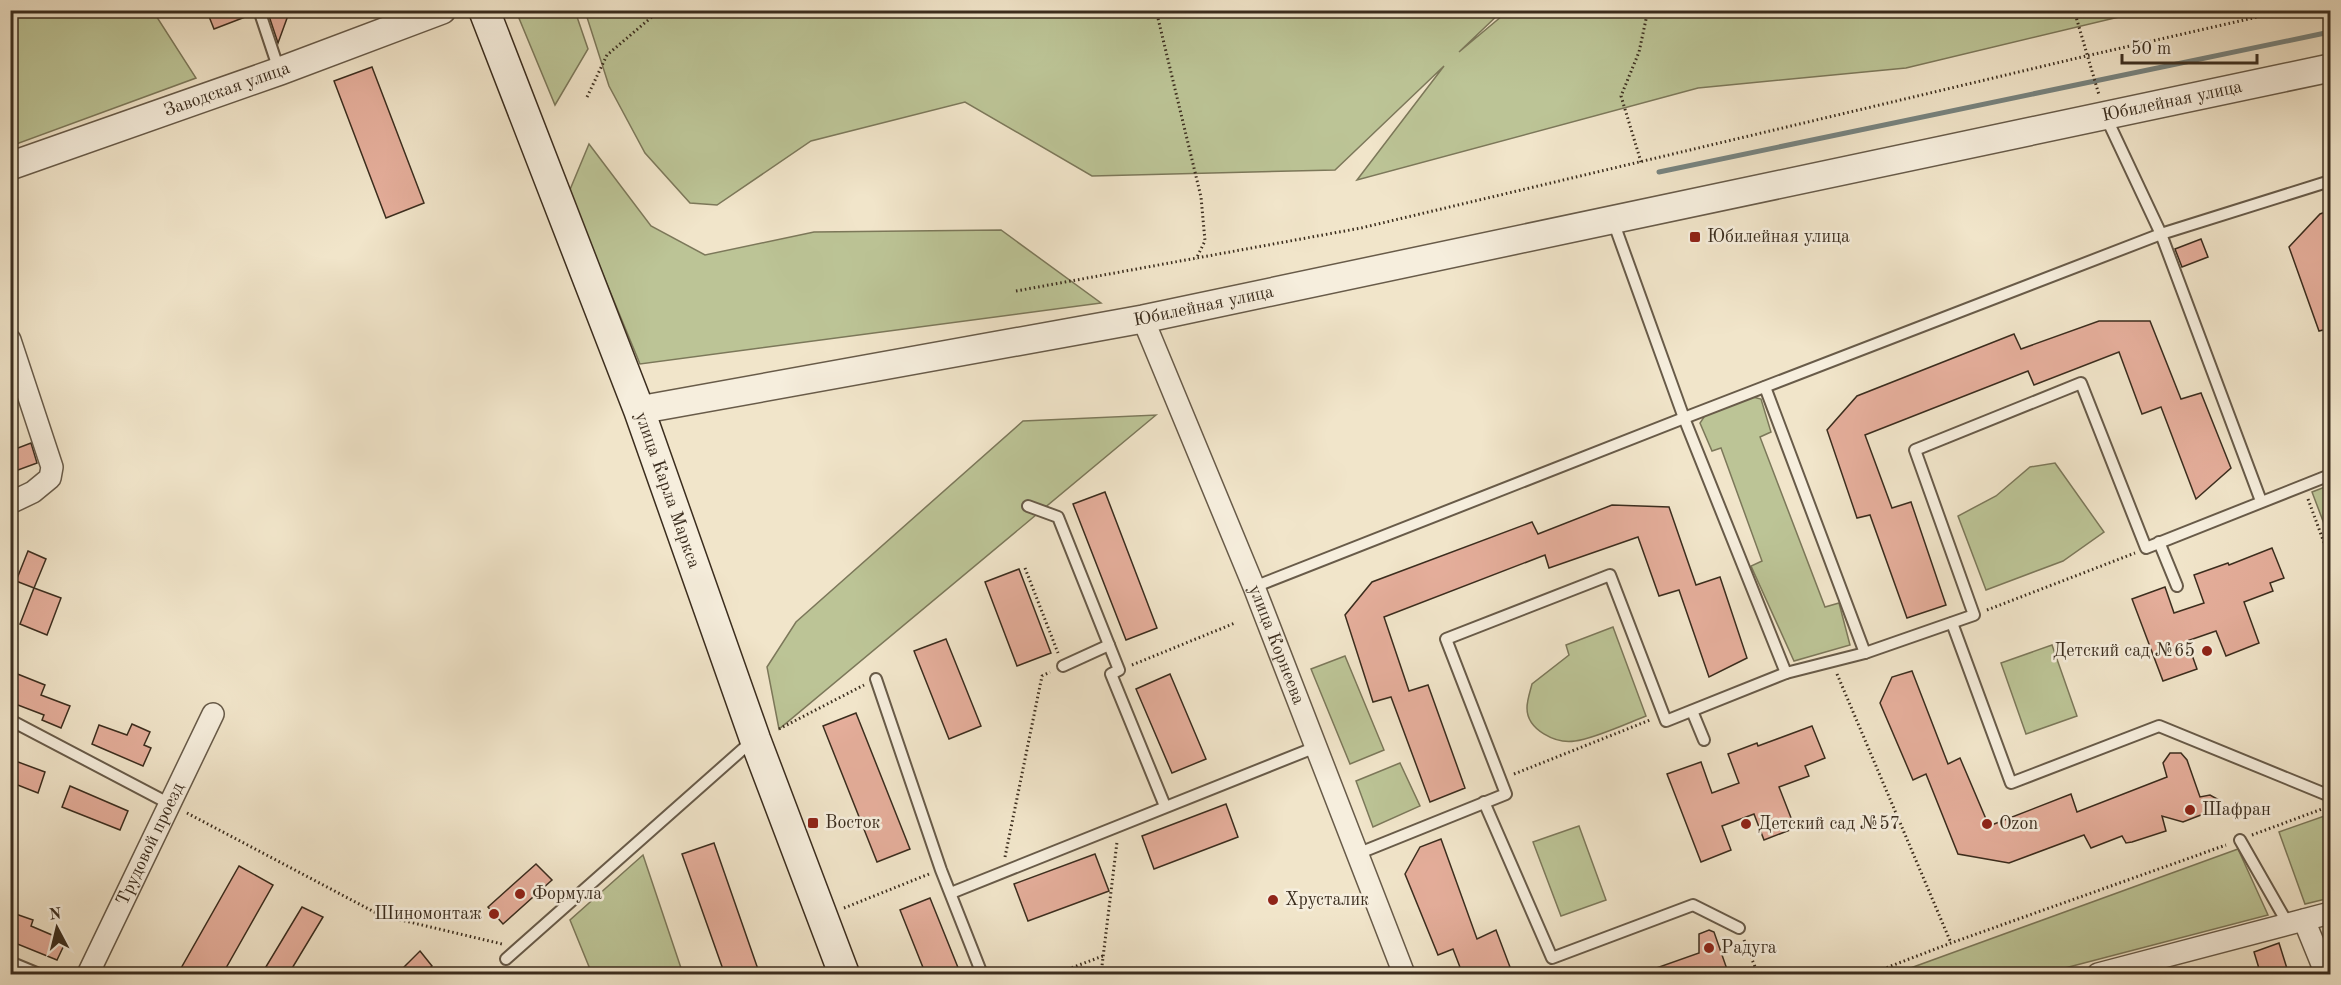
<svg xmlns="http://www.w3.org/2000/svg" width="2341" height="985" font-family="'Old Standard TT',serif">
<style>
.green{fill:#bcc496;stroke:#7c785a;stroke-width:1.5}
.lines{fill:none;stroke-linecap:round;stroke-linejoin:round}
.stream{stroke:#77837f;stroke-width:5}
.building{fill:#e5ae9b;stroke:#3b2d1e;stroke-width:1.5}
.service-casing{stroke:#685b49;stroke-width:14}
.minor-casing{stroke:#685b49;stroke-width:24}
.tertiary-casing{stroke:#685b49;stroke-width:30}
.secondary-casing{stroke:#3b2d1e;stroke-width:33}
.path{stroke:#3b2d1e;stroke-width:3;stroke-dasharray:1.5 3;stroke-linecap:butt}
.service{stroke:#f6eedd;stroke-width:10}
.minor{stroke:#f6eedd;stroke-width:21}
.tertiary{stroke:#f6eedd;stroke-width:27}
.secondary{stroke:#f6eedd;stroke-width:30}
.poi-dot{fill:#8f2418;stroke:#f6eedd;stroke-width:2}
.labels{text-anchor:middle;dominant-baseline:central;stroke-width:5;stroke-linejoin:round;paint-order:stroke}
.street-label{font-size:18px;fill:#3b2d1e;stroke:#f6eedd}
.poi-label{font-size:18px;fill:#3b2d1e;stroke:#f6eedd;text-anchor:start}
</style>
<rect width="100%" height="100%" fill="#f1e5ca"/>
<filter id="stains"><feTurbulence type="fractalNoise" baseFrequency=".00333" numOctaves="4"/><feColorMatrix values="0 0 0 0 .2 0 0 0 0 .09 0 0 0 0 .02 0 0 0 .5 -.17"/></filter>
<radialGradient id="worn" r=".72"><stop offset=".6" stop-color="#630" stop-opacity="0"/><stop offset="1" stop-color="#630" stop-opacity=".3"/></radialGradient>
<g class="green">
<polygon points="10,11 153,11 196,78 11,146"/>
<polygon points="516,11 575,11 588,49 555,105"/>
<polygon points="585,11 1502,11 1459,52 1508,11 2144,11 1906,68 1698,88 1357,180 1444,66 1335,170 1092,176 965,102 811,141 717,205 690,203 645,153 609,86"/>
<polygon points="589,144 651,226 705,255 814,232 1001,230 1101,303 640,364 569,192"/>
<polygon points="1753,397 1761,399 1771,432 1760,437 1825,607 1839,603 1850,645 1794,661 1751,566 1762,561 1721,448 1712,451 1700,423 1706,414"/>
<polygon points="1156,415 779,729 767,667 796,622 1023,421"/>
<polygon points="2055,463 2104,532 2063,561 1986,590 1958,516 1996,496 2030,467"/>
<polygon points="2330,485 2330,527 2326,529 2312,492"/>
<path d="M 1613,627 L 1646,716 C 1628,723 1593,739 1575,741 C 1556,744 1527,730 1527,708 C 1527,700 1530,692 1532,684 L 1569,655 L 1566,645 Z"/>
<polygon points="2052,645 2077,716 2026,734 2001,663"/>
<polygon points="1345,656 1384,750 1350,764 1311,669"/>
<polygon points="1400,763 1420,806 1373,827 1356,781"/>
<polygon points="2330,814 2330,898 2305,904 2279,832"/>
<polygon points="1579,826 1606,900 1561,916 1533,842"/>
<polygon points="2238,849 2268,915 2042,974 1894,974"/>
<polygon points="643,855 683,974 592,974 570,920"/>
</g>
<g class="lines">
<polyline class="stream" points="1659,172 2330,32"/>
</g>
<g class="building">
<polygon points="218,10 252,10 253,14 214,29 208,14"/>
<polygon points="267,10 290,10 278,43"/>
<polygon points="372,67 424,203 386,218 334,81"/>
<polygon points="2331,210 2331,328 2319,331 2289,247 2320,214"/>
<polygon points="2201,239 2208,257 2182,267 2175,249"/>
<polygon points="2099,321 2150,321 2181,399 2201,393 2231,468 2196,499 2161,407 2142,414 2119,352 2034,385 2028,371 1865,435 1892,508 1911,502 1946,605 1907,618 1870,515 1857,518 1827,430 1857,396 2014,334 2021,349"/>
<polygon points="31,443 37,463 10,473 10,451"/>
<polygon points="1105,492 1157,628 1126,640 1073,504"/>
<polygon points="1612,505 1669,507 1696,585 1720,577 1747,658 1709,677 1679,590 1659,596 1638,537 1549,568 1545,555 1384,617 1409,691 1428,685 1465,788 1430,802 1391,697 1373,702 1345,615 1372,582 1532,522 1538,534"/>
<polygon points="2272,548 2284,578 2270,583 2273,591 2244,602 2259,643 2226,656 2216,631 2187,641 2197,669 2163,681 2132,599 2165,587 2174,613 2204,603 2194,575 2228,563 2229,565"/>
<polygon points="28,551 46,559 34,588 16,581"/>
<polygon points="1019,569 1051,653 1017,666 985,582"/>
<polygon points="34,588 61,598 47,635 20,624"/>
<polygon points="946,639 981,726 949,739 914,651"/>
<polygon points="10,671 45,685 41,695 70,706 61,728 42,720 44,715 10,702"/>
<polygon points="1912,671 1948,764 1960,758 1989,826 2071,794 2077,812 2167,777 2163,763 2170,753 2181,753 2187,760 2200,797 2210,795 2219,800 2206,813 2183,822 2162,816 2166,831 2132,842 2126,843 2122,836 2091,848 2084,835 2009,863 1958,854 1926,774 1913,780 1880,703 1892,677"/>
<polygon points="1170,674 1206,759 1172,773 1136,689"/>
<polygon points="856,713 910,849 877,862 823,726"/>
<polygon points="132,724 150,732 144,745 151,748 143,766 92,744 99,725 127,735"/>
<polygon points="1812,726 1825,758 1805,766 1809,776 1779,787 1795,828 1764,840 1754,814 1722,826 1731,850 1701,862 1667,774 1701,762 1712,793 1739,783 1728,754 1757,743 1758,746"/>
<polygon points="10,759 45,772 38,793 10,782"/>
<polygon points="70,786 128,811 120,830 62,807"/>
<polygon points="1226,804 1238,837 1154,869 1142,836"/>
<polygon points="1441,839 1477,939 1496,930 1513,975 1463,975 1453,949 1438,955 1405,874 1420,847"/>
<polygon points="714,843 760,975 725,975 682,854"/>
<polygon points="1095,854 1109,891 1028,921 1014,884"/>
<polygon points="536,864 552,880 503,924 488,907"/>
<polygon points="239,866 273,885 222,975 188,975 180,970"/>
<polygon points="930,898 961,975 926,975 900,910"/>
<polygon points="302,907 323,917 288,975 261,975"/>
<polygon points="10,912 33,920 31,926 66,941 57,960 10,941"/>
<polygon points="1709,930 1714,932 1729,975 1645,975 1645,972 1699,953 1699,934"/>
<polygon points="2279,943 2289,975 2261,975 2254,952"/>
<polygon points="420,951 432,966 423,975 396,975"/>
</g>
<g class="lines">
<g class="service-casing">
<g id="service">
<polyline points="259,10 279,70"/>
<polyline points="2105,115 2161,234 2261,501"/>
<polyline points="1613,221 1684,418 1786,673"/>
<polyline points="1765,387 1865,653"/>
<polyline points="1028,506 1058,517 1119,670 1111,674 1165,806"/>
<polyline points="2159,542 2177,586"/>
<polyline points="1254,587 1684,418 2161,234 2330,181"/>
<polyline points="1952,623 2011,783 2159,726 2330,796"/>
<polyline points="1063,666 1109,645"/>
<polyline points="876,679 941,870 982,974"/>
<polyline points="1692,711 1704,740"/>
<polyline points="10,720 168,803"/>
<polyline points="1484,802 1552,958 1693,905 1739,928"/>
<polyline points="2240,840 2288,924"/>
<polyline points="1357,854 1506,794 1446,639 1610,575 1666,721 1786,673 1865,653 1974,615 1915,450 2081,383 2146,548 2330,475"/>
<polyline points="951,893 1316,747"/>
<polyline points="506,959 752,741"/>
<polyline points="10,962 39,974"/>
</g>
</g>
<g class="minor-casing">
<g id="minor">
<path id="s1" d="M 1143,319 L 1254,587 L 1404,974"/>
<polyline points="10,340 52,467 50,478 33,492 10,503"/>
<polyline points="2304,920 2326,974"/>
<path id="s2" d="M 88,974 L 213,714"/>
<polyline points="2098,974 2330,913"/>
</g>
</g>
<g class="tertiary-casing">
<g id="tertiary">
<path id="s3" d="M 10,166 L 280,71 L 442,10"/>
<path id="s4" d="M 639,410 L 1143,319 L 2330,68"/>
</g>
</g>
<g class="secondary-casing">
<g id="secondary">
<path id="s5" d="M 484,10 L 639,410 L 755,739 L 844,974"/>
</g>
</g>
<g class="path">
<polyline points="1156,10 1201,197 1205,241 1196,259"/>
<polyline points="2074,10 2099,95"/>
<polyline points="587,97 607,55 660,10"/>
<polyline points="1641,162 1621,96 1639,52 1648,10"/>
<polyline points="1016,291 1361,228 2086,56 2288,10"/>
<polyline points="2308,499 2330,559"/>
<polyline points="1025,568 1058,653"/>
<polyline points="1987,610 2135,553"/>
<polyline points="1132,665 1235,623"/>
<polyline points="1837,674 1951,943"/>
<polyline points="779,729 864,685"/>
<polyline points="1514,774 1650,720"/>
<polyline points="187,813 380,915 502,944"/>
<polyline points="2252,835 2322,809"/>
<polyline points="1005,857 1042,676 1050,672"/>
<polyline points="844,908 929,874"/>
<polyline points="1744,940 1758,974"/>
<polyline points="1055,974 1103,956"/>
<polyline points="1101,974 1117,842"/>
<polyline points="1870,974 1951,943 2226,845"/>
</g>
<use href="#service" class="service"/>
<use href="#minor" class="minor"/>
<use href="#tertiary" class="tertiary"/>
<use href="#secondary" class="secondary"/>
</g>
<g class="poi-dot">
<rect x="1689" y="231" width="12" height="12" rx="3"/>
<circle cx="2207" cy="651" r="6"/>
<circle cx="2190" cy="810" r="6"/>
<rect x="807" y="817" width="12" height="12" rx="3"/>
<circle cx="1746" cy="824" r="6"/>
<circle cx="1987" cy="824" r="6"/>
<circle cx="520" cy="894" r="6"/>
<circle cx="1273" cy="900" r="6"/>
<circle cx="494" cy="914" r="6"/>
<circle cx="1709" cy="948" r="6"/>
</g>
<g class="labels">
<g class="street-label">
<text stroke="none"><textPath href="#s3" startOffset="230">Заводская улица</textPath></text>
<text stroke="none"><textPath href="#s4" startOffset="1564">Юбилейная улица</textPath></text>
<text stroke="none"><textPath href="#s4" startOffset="574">Юбилейная улица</textPath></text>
<text stroke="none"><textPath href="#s5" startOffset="514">улица Карла Маркса</textPath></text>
<text stroke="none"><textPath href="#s1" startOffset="352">улица Корнеева</textPath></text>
<text stroke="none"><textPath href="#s2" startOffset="144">Трудовой проезд</textPath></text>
</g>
<g class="poi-label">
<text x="1707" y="237">Юбилейная улица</text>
<text x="2195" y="651" text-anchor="end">Детский сад №65</text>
<text x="2202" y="810">Шафран</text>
<text x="825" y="823">Восток</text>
<text x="1758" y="824">Детский сад №57</text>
<text x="1999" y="824">Ozon</text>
<text x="532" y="894">Формула</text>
<text x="1285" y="900">Хрусталик</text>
<text x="482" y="914" text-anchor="end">Шиномонтаж</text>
<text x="1721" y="948">Радуга</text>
</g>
</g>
<rect width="2341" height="985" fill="none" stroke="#f1e5ca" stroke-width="36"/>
<rect x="12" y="12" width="2317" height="961" fill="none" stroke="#3b2d1e" stroke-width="3"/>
<rect x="18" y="18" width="2305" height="949" fill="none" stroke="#3b2d1e" stroke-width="1.5"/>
<g transform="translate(57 928) rotate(353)" stroke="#f6eedd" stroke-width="4.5" paint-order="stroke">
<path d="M0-4.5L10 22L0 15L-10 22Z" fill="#3b2d1e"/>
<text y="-9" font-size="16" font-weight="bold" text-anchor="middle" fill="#3b2d1e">N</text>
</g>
<path d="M2122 54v9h135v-9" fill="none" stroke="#3b2d1e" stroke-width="3"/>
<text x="2131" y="54" font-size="18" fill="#3b2d1e" stroke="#f6eedd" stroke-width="4.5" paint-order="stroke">50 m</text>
<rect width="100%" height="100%" filter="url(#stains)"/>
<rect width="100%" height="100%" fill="url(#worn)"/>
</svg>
